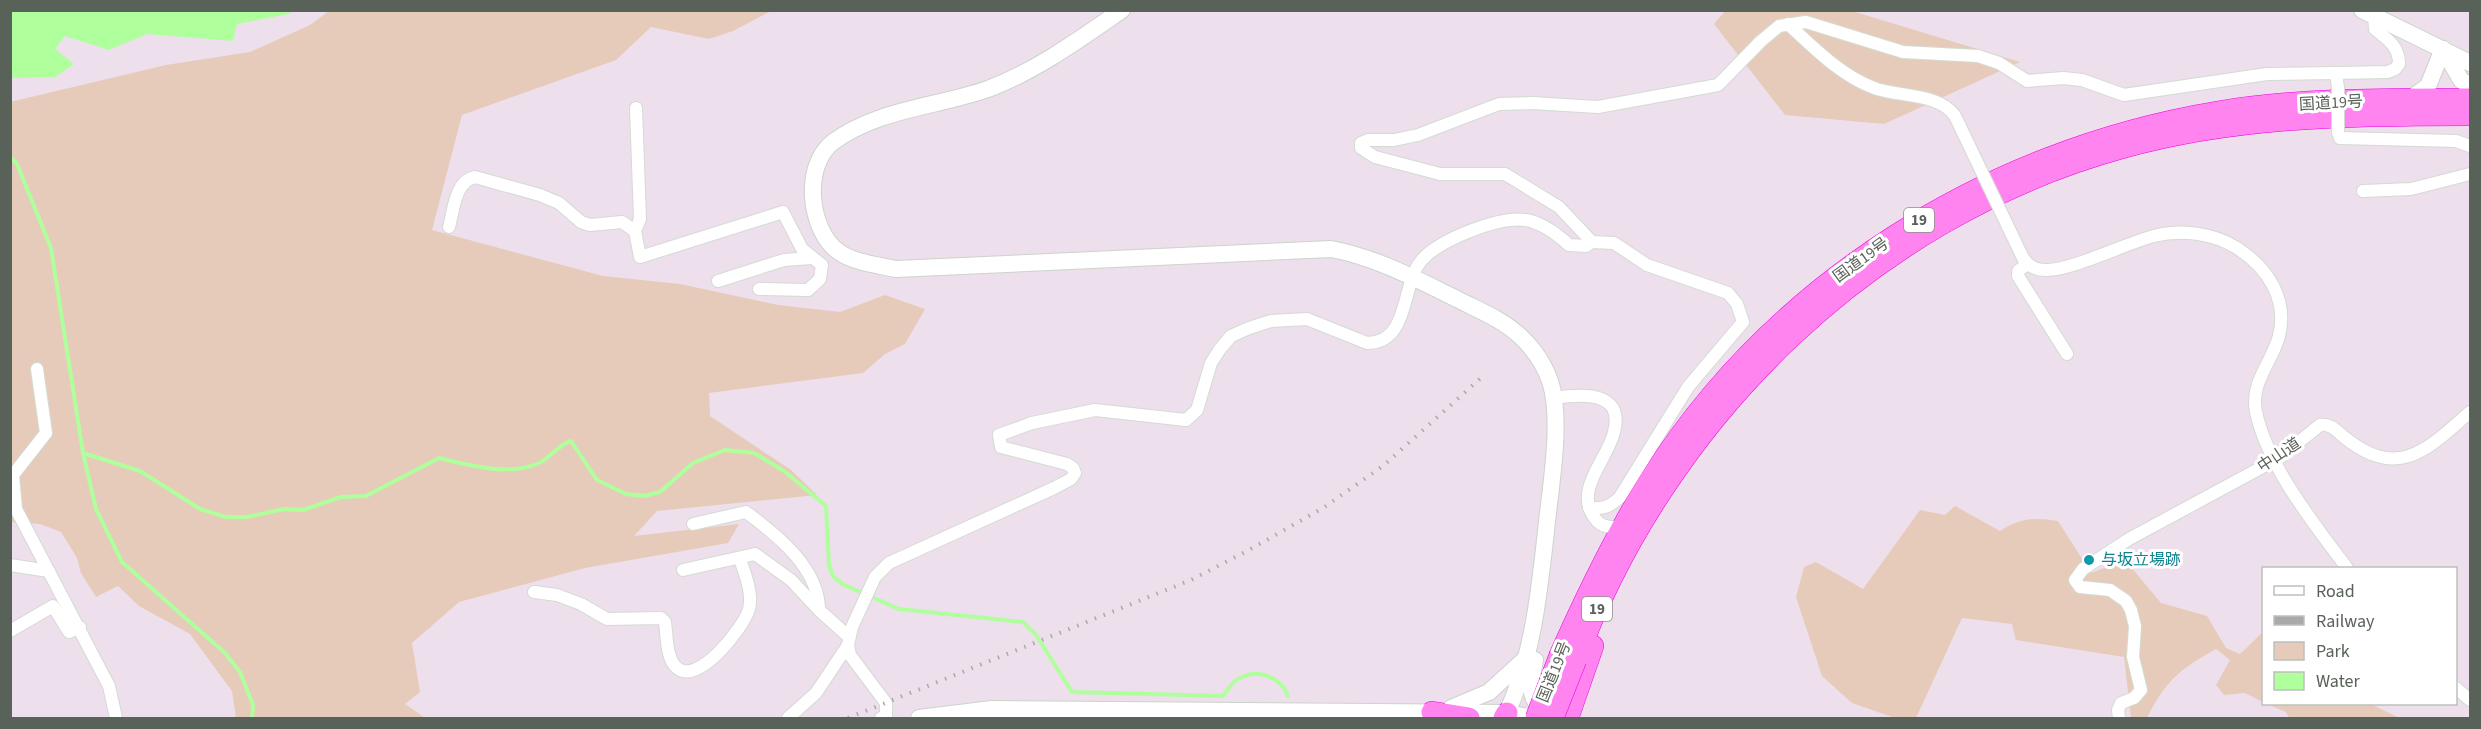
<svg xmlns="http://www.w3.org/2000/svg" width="2481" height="729" font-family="'Source Sans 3','Noto Sans JP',sans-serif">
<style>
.green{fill:#e7cbba}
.water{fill:#afff9d}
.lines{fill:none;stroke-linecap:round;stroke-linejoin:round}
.stream{stroke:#afff9d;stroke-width:4}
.street-casing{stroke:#d3dbd3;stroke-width:14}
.secondary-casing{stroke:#cad5cb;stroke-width:18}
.highway-casing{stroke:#ec00dd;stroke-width:22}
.street{stroke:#fff;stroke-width:12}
.secondary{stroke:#fff;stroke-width:16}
.highway{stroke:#ff84f0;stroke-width:21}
.rail{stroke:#a7aaa7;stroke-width:4;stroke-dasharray:1.5 8;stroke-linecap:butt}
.street-bridge-casing{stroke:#d3dbd3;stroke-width:14;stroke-linecap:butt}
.highway-bridge-casing{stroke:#ec00dd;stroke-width:22;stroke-linecap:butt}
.street-bridge{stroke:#fff;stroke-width:12}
.highway-bridge{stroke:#ff84f0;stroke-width:21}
.culture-dot{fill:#0f9aa8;stroke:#fff;stroke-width:2}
.labels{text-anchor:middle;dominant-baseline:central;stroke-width:6;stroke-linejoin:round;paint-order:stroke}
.shield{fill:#fff;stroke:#8b918a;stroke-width:1.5}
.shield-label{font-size:15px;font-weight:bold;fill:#596258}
.street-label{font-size:16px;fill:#596258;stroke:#fff}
.culture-label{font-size:16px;fill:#0d838f;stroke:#fff;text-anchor:start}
</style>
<rect width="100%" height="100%" fill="#eddfeb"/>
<g class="green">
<polygon points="329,11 771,11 733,31 709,39 651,27 616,60 462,115 432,230 603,276 680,284 778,305 840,312 885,295 925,309 905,344 885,354 863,373 709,393 710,416 791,470 817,495 657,511 634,536 739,524 728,543 585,568 459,602 412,643 420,692 405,704 425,718 236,718 232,691 190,634 139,606 118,586 96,597 81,573 77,558 61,532 40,524 11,522 10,102 166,65 250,52 310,25"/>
<polygon points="1725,11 1852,11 2020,62 1884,124 1785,115 1714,24"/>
<path d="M 1955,506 L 2000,531 C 2020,518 2035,517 2058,521 L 2091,573 L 2125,560 L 2161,603 L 2207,616 L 2226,648 L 2240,654 L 2263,632 L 2263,702 L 2245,693 L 2224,695 L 2216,685 L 2230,660 L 2216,649 C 2180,669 2165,681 2147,718 L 2131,718 L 2124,657 L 2016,640 L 2012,624 L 1962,618 L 1916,718 L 1895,718 L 1852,703 L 1822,676 L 1796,597 L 1804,567 L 1816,562 L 1863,589 L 1920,510 L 1945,515 Z"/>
<polygon points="2267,704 2370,704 2400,718 2289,718 2286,712"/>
</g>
<polygon class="water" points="11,10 293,10 293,11 288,14 237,24 233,41 147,34 109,50 65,36 55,49 74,64 55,77 11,78"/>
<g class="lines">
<g class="stream">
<polyline points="10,157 17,164 51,248 83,453 96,509 122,562 225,653 240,672 253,705 252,718"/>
<path d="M 83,453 L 140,471 L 200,509 L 226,517 L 247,517 L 284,509 L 303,510 L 341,497 L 366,496 L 439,458 C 469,465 507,476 537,464 C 550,459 557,445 571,441 L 597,480 L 626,494 L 644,496 L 660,492 L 693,463 L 725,450 L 754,453 L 784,471 L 826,506 L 829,565 L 833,576 L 842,584 L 899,609 L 1023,622 L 1036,635 L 1072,692 L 1223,696 C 1227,691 1231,684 1235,681 C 1255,666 1280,676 1288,696"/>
</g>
<g class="street-casing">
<g id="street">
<path d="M 1788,24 C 1814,48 1840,75 1874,88 C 1898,97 1940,93 1955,116"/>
<path d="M 2338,88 L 2336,73 L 2388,72 L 2395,69 L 2399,64 C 2399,46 2388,40 2375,29 L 2374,16"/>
<polyline points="636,108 640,219 635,231 640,257 783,212 802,249 822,265 820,279 808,290 759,289"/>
<polyline points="2338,132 2340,138 2456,141 2470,146"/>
<polyline points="2363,191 2411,189 2470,174"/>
<path d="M 449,227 C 454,209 455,181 475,177 L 540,195 L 559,203 L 581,222 L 590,225 L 622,222 L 635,231"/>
<path d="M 2023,258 C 2028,266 2036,270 2046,270 C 2070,271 2126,243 2154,236 C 2181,229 2213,233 2237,248 C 2268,268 2288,299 2279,336 C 2272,363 2250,382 2256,412 C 2268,467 2314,524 2347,568"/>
<polyline points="2027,264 2018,271 2018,276 2067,354"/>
<polyline points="718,281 784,260 812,258"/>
<polyline points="37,369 46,433 13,475 16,509 109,686 116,718"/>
<path d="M 1554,398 C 1580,394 1625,390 1614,432 C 1608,459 1574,489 1594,517 C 1601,528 1611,528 1622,526"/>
<path d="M 1589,508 C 1603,509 1610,507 1620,497 L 1688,387 L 1743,322 L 1737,304 L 1728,293 L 1647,265 L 1614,243 L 1592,242"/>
<path d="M 693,524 L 746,512 C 777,535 819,568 819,610 L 849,637"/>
<polyline points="10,565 49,571"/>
<polyline points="683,570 755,554 791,580 819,610"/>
<path d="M 534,592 L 557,595 L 581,604 L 607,619 L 661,618 L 665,622 C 667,636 666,657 676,667 C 697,688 744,627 749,609 C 753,593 745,574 740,559"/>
<polyline points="10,631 53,606 69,632 80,627"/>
<polyline points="2456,688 2470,700"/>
<polyline points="788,718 816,693 848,645"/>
<path d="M 881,718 L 886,716 L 886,703 L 850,655 L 848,645 L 852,627 L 875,577 L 889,563 L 1054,488 L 1071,479 L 1075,473 L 1073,468 L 1067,464 L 1001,447 L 999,435 L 1032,423 L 1095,410 L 1186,420 L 1197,410 L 1211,363 L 1220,349 L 1231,336 L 1249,328 L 1271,321 L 1307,319 L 1367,343 C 1410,343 1401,285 1421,261 C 1438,240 1499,216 1526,220 C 1543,223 1557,234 1569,245 L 1586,246 L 1592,242 L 1559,207 L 1505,174 L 1440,174 L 1375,157 L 1361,148 L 1361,143 L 1368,140 L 1394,140 L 1418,135 L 1499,104 L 1532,103 L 1598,107 L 1718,85 L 1761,41 L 1779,26 L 1806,22 L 1903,52 L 1978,56 L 1999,63 L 2027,81 L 2063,78 L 2082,80 L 2124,95 L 2267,74 L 2336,73"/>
<path d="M 2119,718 L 2118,710 L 2121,703 L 2134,698 L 2141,690 L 2133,657 L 2135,626 L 2131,610 L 2126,601 L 2110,590 L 2080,587 L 2075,580 L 2083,569 L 2129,539 L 2279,458 L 2320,425 C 2330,423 2337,431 2344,437 C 2398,481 2427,450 2470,412"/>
</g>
</g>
<g class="secondary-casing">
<g id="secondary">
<path d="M 1122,10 C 1080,39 1036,71 988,89 C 936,107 878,109 833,142 C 802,166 809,231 839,252 C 855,263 878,265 896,269 L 1331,249 C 1375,257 1416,279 1457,299 C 1478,310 1502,319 1520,336 C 1533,348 1544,364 1550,381 C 1563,420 1550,489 1546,531 C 1539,594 1533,654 1507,713"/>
<polyline points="2362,10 2470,63"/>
<polyline points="2443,49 2461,80 2470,86"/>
<polyline points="2410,99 2428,86 2443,49"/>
<path d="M 1535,660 C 1531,681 1526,699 1546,712"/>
<polyline points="1451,708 1489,692 1523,661"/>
<polyline points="919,718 992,709 1507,713 1534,718"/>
</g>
</g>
<g class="highway-casing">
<g id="highway">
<path d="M 1560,655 C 1587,594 1615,536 1650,480 C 1775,282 1988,150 2217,112 C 2300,98 2387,99 2470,99"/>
<path d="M 1576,660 C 1666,418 1871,217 2122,148 C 2235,116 2354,115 2470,115"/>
<polyline points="1432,712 1469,718"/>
<polyline points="1504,718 1507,713"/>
<polyline points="1568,718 1593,646"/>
</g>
</g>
<use href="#street" class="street"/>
<use href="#secondary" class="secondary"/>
<use href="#highway" class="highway"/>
<polyline class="rail" points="848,718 1191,580 1249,550 1323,508 1383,466 1482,377"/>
<g class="street-bridge-casing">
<g id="street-bridge">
<polyline points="2338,88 2338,132"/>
<polyline points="1955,116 2023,258"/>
</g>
</g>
<g class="highway-bridge-casing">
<g id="highway-bridge">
<polyline points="1536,718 1560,655"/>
<polyline points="1553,718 1576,660"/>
</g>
</g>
<use href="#street-bridge" class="street-bridge"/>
<use href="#highway-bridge" class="highway-bridge"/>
</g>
<circle class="culture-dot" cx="2089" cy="560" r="6"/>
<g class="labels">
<g class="shield">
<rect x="1904" y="208" width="30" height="24" rx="4.5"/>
<rect x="1582" y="597" width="30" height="24" rx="4.5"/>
</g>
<g class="shield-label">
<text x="1919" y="220">19</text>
<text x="1597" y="609">19</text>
</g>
<g class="street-label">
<text transform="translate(2331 103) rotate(-3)">国道19号</text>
<text transform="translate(1861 260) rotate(-36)">国道19号</text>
<text transform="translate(2279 455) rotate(-34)">中山道</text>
<text transform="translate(1554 672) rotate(-68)">国道19号</text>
</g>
<g class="culture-label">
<text x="2101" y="560">与坂立場跡</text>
</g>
</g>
<rect width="2481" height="729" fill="none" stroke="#596258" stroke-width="24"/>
<rect x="2262" y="567" width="195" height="138" fill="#ffffff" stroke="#bdc0bc" stroke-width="1.5"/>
<rect x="2274" y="586" width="30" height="9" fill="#ffffff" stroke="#bdc0bc" stroke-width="1.5"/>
<text x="2316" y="597" font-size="18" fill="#596258">Road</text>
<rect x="2274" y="616" width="30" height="9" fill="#a7aaa7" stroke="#bdc0bc" stroke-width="1.5"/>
<text x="2316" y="627" font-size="18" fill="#596258">Railway</text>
<rect x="2274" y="642" width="30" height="18" fill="#e7cbba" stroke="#bdc0bc" stroke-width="1.5"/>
<text x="2316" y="657" font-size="18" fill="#596258">Park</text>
<rect x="2274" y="672" width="30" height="18" fill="#afff9d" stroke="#bdc0bc" stroke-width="1.5"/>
<text x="2316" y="687" font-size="18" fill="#596258">Water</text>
</svg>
